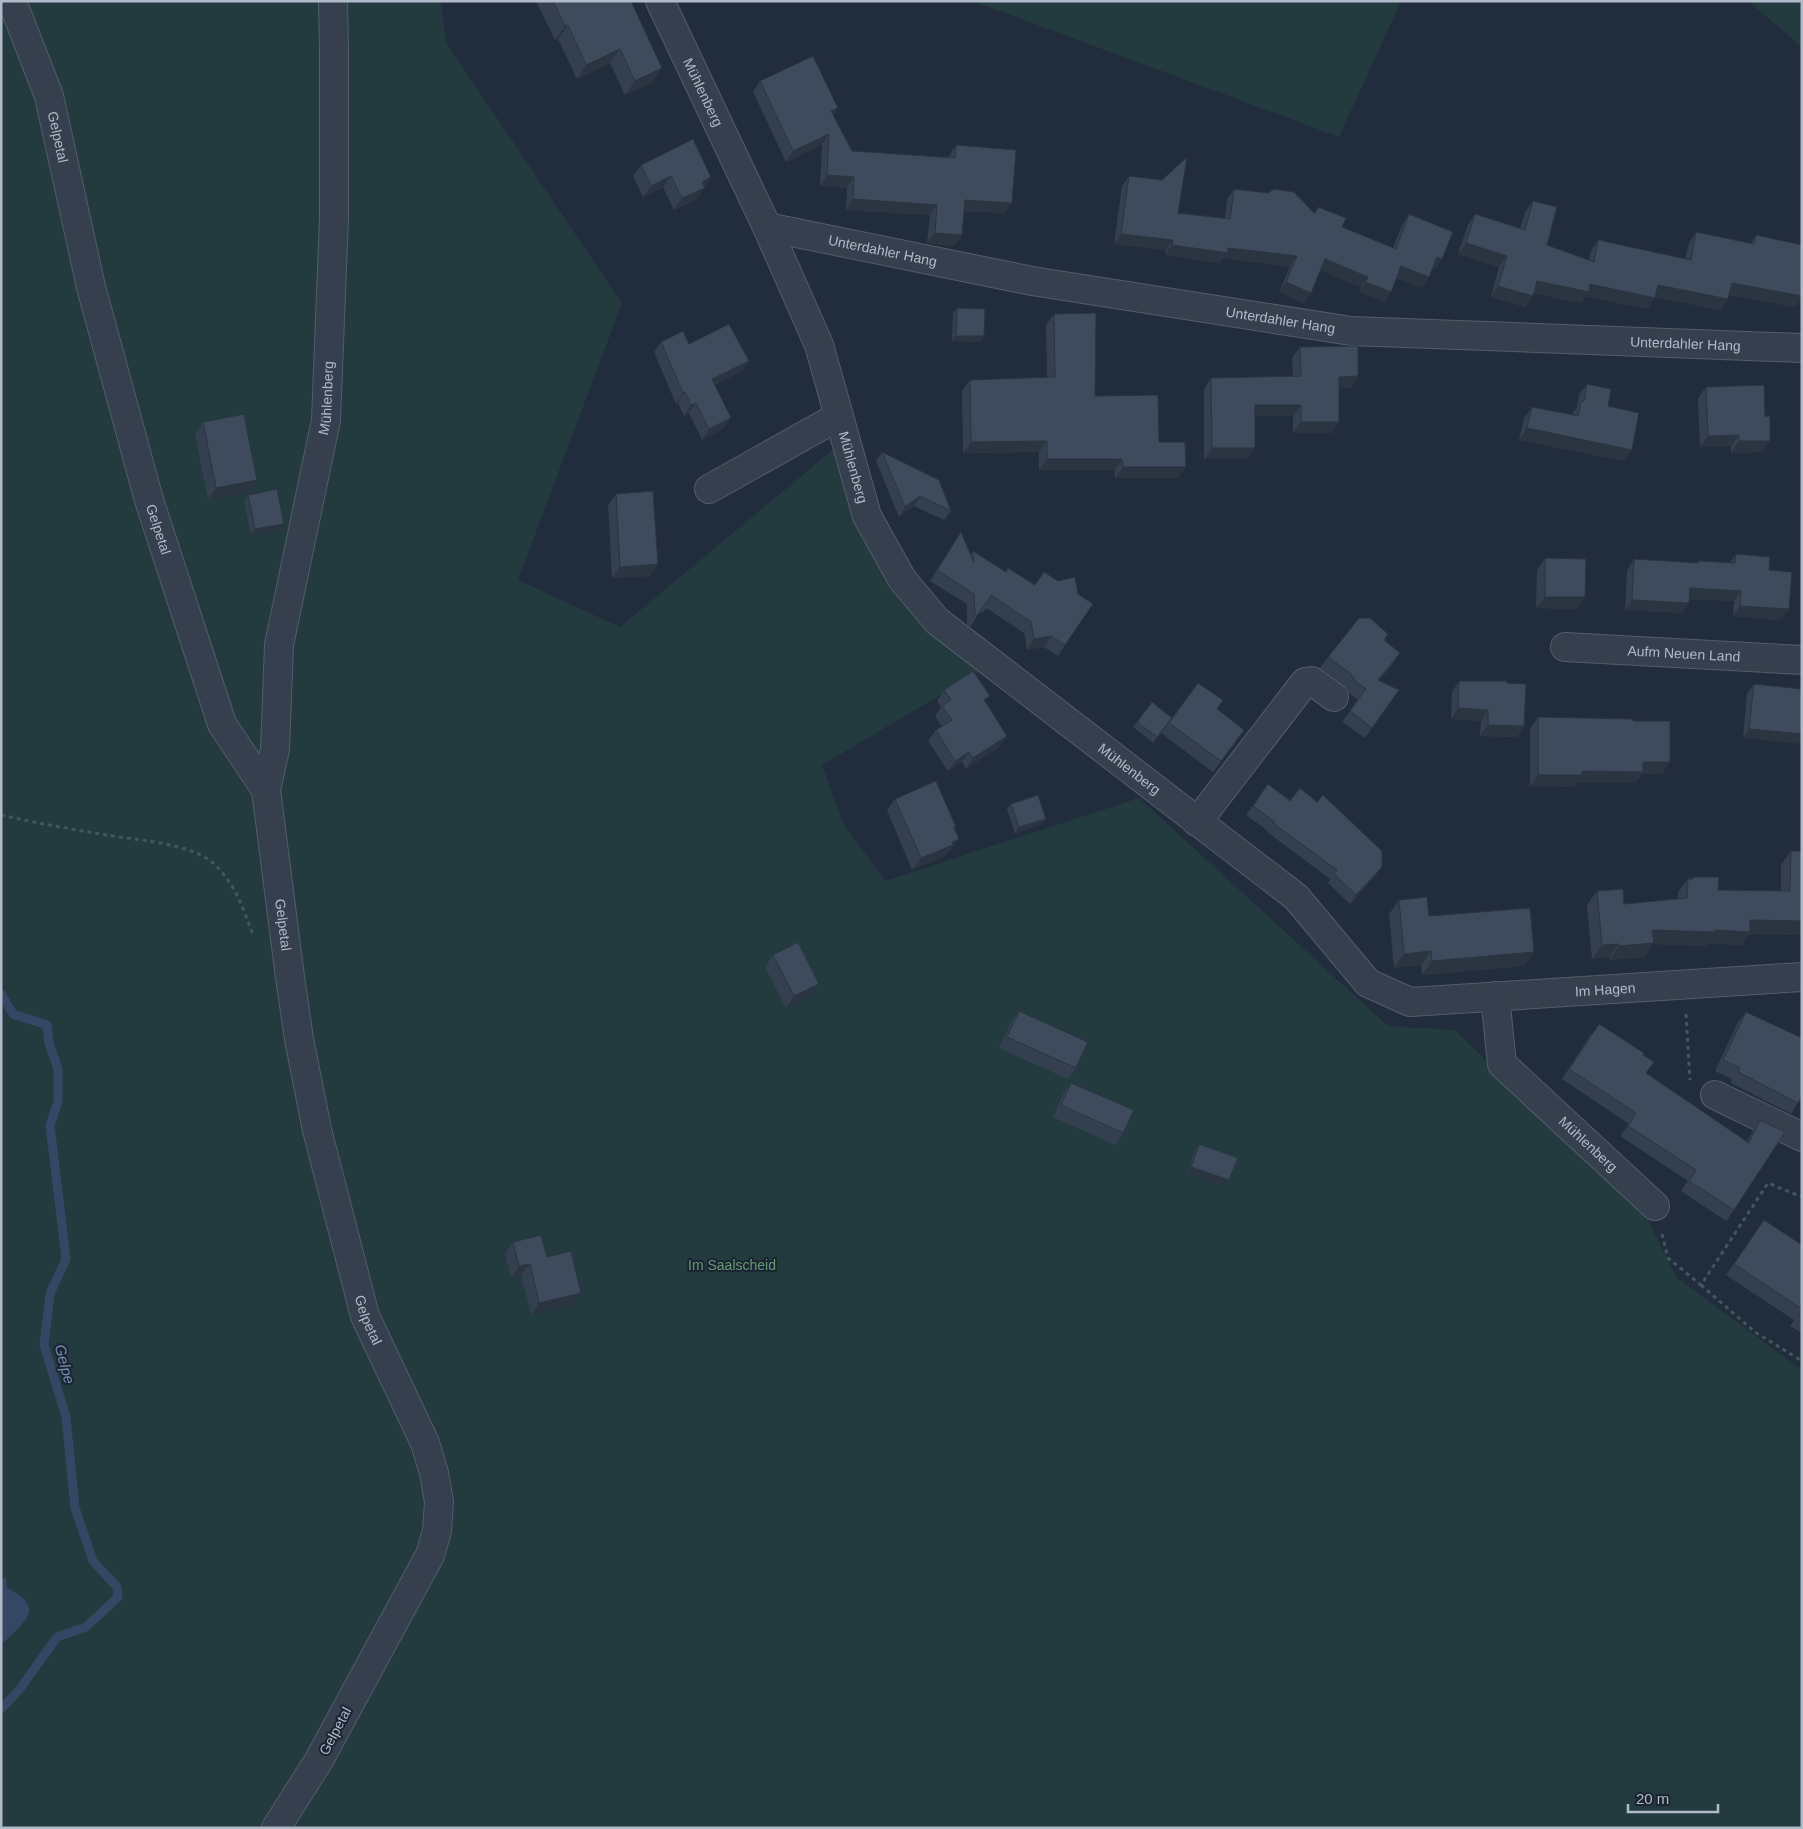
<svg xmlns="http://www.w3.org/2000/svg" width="1803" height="1829" font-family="Helvetica,sans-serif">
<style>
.green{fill:#233b3e}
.water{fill:#344865}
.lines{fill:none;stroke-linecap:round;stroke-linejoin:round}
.stream{stroke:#344865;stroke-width:9}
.minor-casing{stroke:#535d6b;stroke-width:30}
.path{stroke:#41585b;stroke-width:3;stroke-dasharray:4 4;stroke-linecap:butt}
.minor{stroke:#353f4d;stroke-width:28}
.wall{fill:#344050}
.shaded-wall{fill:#2b3441}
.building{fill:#3d4b5d;stroke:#2b3441}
.labels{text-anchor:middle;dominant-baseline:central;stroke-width:4;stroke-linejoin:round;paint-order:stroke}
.street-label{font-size:14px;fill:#b0bac9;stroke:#1a2432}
.park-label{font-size:14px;fill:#669b72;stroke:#1a2432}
.water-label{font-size:15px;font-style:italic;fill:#7690b2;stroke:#1a2432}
</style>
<rect width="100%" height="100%" fill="#212d3d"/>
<g class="green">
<polygon points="1,1 441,1 446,43 622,303 518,580 620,627 836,447 863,523 986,668 822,765 844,825 885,881 1139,798 1388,1026 1455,1030 1646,1216 1677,1278 1802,1370 1802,1828 1,1828"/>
<polygon points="973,1 1401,1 1339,137"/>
<polygon points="1748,1 1802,1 1802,47"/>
</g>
<path class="water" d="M 6,1577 L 7,1588 C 48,1607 24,1623 1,1645 L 1,1580 Z"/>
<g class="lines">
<polyline class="stream" points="1,994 13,1014 47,1025 49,1043 58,1069 58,1102 50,1125 66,1259 50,1294 44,1345 66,1417 75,1508 93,1561 117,1587 118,1597 86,1627 57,1637 19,1690 1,1709"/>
<g class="minor-casing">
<g id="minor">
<path id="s1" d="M 12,1 L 49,96 L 91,287 L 149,500 L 222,724 L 266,790 L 290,977 L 299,1039 L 317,1130 L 365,1316 L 425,1443 L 434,1473 L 439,1502 L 437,1531 L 430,1555 L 319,1760 L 276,1828"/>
<path id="s2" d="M 660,1 L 767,227 L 819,345 L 867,516 L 902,579 L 937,621 L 1296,897 L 1368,983 L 1410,1002 L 1802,977"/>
<path id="s3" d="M 767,227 L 1032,281 L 1351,331 L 1802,348"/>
<polyline points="709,489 839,416"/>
<path id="s4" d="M 1565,647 L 1802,660"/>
<path id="s5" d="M 266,790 L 275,749 L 279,645 L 326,420 L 334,218 L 334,49 L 333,1"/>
<polyline points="1197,822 1305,682 1312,681 1334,697"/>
<path id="s6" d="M 1495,996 L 1502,1064 L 1655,1206"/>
<polyline points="1715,1095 1802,1137"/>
</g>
</g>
<g class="path">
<path d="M 1,815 C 36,823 71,829 106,835 C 136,840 190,843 213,863 C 235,883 243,908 253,935"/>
<polyline points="1686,1014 1690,1080"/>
<polyline points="1662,1234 1668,1258 1701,1285 1768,1183 1802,1197"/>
<polyline points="1701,1285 1755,1332 1802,1361"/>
</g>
<use href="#minor" class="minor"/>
</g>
<g class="wall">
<polygon points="536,1 631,1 653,82 625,95 610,63 577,79 558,39 555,40"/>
<polygon points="760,81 838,108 833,115 852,151 948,157 949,156 956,145 1005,213 964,211 962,235 954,246 927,243 930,215 846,210 847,188 820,186 822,144 786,162 753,92"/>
<polygon points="641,165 711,177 697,199 674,210 663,187 643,197 633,176"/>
<polygon points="1129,176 1178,213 1225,218 1227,199 1234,189 1314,213 1318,207 1342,227 1393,248 1402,225 1409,214 1435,270 1432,269 1429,277 1422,288 1397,278 1391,292 1384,302 1359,292 1361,287 1320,270 1311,293 1304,303 1279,292 1290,267 1223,258 1220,263 1165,255 1166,250 1114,244 1122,186"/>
<polygon points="1533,201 1547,245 1589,260 1591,251 1598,240 1685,259 1689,243 1696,232 1750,244 1756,235 1802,245 1802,298 1795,307 1729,295 1721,310 1655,297 1647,309 1586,296 1581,303 1534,293 1533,296 1525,307 1491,297 1499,267 1458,254 1468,225 1475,214 1520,229 1525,212"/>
<polygon points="957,308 980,342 952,341 953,313"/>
<polygon points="1054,314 1095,396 1159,442 1178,478 1115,478 1115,470 1039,470 1039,452 963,453 962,391 970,380 1047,377 1046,325"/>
<polygon points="661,342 689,344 742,371 714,385 724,428 702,440 689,413 684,416 678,403 676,404 654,352"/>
<polygon points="1300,347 1351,388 1339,388 1332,433 1293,433 1293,416 1255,416 1248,459 1204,459 1204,389 1211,378 1293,376 1292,358"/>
<polygon points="1587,384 1608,406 1624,461 1519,440 1524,418 1532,407 1573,415 1573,412 1577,408 1579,395"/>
<polygon points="1706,387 1762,452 1731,453 1731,446 1700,447 1698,398"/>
<polygon points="203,422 249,492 208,499 195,434"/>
<polygon points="882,452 951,511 944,520 914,506 899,517 876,461"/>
<polygon points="616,494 658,564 650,576 612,578 608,505"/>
<polygon points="248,495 280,530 251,535 244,501"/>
<polygon points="961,532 970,555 973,551 1005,572 1008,568 1034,585 1078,594 1093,604 1058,656 1044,647 1027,650 1024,633 986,608 982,614 980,612 970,627 967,624 967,604 930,581"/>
<polygon points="1736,554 1769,570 1789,609 1781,620 1733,616 1734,601 1690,599 1682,613 1625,610 1627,570 1634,559 1697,563 1699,561 1730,563"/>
<polygon points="1545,558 1577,609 1536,608 1537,570"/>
<polygon points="1384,640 1393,664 1379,681 1399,690 1365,738 1342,722 1358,700 1349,693 1343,684 1320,668 1328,657"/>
<polygon points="1459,681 1507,683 1524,726 1517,737 1480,736 1481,721 1451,719 1452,692"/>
<polygon points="1198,683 1217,709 1237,741 1213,772 1161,733"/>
<polygon points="1754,684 1802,689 1743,738 1747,693"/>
<polygon points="944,690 986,702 1007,736 1000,746 966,769 962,762 948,771 928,741 936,730 942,727 935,716 941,707 937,701"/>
<polygon points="1538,717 1633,721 1662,774 1642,774 1635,783 1577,783 1574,787 1530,786 1530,729"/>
<polygon points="1137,722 1168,724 1153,743 1133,727"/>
<polygon points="1268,784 1382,867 1375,876 1350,904 1328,883 1330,879 1267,832 1268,831 1246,815"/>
<polygon points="895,799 956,827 954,829 951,850 949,851 945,856 912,870 887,810"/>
<polygon points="1011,804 1046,819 1042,824 1015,833 1007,809"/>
<polygon points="1791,851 1802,851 1802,935 1749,934 1741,945 1708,943 1706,946 1653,944 1644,957 1609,960 1609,957 1592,959 1587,905 1597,891 1624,904 1678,899 1678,892 1688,879 1691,879 1693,877 1718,890 1781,891 1781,865"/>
<polygon points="1399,900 1429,916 1534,952 1524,966 1422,975 1421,965 1394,968 1389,914"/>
<polygon points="773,955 819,984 811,995 786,1008 765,967"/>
<polygon points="1019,1011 1076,1068 1068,1079 999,1048 1011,1022"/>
<polygon points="1746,1012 1802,1038 1802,1102 1799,1100 1791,1114 1731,1083 1732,1079 1715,1071 1738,1022"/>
<polygon points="1591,1034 1643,1055 1646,1073 1747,1142 1753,1131 1760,1120 1734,1210 1726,1221 1681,1191 1688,1181 1620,1136 1629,1124 1562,1079"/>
<polygon points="1071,1083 1123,1133 1115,1145 1053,1117 1063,1094"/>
<polygon points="1199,1144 1225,1186 1187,1173 1195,1150"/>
<polygon points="1764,1220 1802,1245 1802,1333 1790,1326 1794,1320 1726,1275"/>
<polygon points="513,1242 547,1257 573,1305 531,1315 521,1275 511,1278 505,1253"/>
</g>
<g class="shaded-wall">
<polygon points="568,25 558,39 555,40 565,26"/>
<polygon points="620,49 610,63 577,79 586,65"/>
<polygon points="662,68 653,82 625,95 635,81"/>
<polygon points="838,108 831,118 831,111"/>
<polygon points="829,134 822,144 786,162 793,151"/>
<polygon points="827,175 854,177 847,188 820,186"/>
<polygon points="671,176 663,187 643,197 651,186"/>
<polygon points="711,177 697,199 674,210 682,198 702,182"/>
<polygon points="853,199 937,205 930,215 846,210"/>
<polygon points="965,200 1012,203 1005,213 957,211"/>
<polygon points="935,233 962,235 954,246 927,243"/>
<polygon points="1121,234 1173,240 1166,250 1114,244"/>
<polygon points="1466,243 1507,256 1499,267 1458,254"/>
<polygon points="1172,245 1228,248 1297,256 1290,267 1223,258 1220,263 1165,255"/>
<polygon points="1437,257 1442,259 1435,270 1429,268"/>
<polygon points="1325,259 1368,277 1361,287 1318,269"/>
<polygon points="1401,266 1429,277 1422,288 1394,276"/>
<polygon points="1537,281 1590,284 1655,298 1647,309 1586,296 1581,303 1529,292"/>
<polygon points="1286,282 1311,293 1304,303 1279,292"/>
<polygon points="1366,282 1391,292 1384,302 1359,292"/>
<polygon points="1732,283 1802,289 1802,298 1795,307 1724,294"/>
<polygon points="1658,285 1728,299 1721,310 1650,296"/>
<polygon points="1498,286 1533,296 1525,307 1491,297"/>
<polygon points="956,336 984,336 980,342 952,341"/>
<polygon points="749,361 742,371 705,389 712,379"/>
<polygon points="1358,376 1351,388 1331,388 1339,377"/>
<polygon points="685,392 678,403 676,404 683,393"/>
<polygon points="696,403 689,413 684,416 691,405"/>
<polygon points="1255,405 1301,405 1293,416 1247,416"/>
<polygon points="731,418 724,428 702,440 709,429"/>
<polygon points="1301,422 1339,422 1332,433 1293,433"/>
<polygon points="1527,428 1632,450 1624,461 1519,440"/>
<polygon points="1739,435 1731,446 1700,447 1708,436"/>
<polygon points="1047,441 1039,452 963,453 971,442"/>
<polygon points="1739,441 1770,441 1762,452 1731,453"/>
<polygon points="1212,448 1255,448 1248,459 1204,459"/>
<polygon points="1047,459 1122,459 1115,470 1039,470"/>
<polygon points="1123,467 1186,467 1178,478 1115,478"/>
<polygon points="257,480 249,492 208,499 216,488"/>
<polygon points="920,496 914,506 899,517 905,507"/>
<polygon points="284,524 280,530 251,535 255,529"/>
<polygon points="658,564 650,576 612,578 620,567"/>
<polygon points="1690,588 1741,591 1734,601 1683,598"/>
<polygon points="1545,597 1585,597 1577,609 1536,608"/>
<polygon points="1632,600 1689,603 1682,613 1625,610"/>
<polygon points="1740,606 1789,609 1781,620 1733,616"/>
<polygon points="1051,636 1044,647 1027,650 1034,639"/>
<polygon points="1400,653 1393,664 1371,691 1378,680"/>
<polygon points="1458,708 1488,710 1481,721 1451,719"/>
<polygon points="1488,725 1524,726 1517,737 1480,736"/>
<polygon points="1749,729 1802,734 1802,744 1743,738"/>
<polygon points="1007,736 1000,746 966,769 973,758"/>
<polygon points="969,752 962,762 948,771 955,761"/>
<polygon points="1643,762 1670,762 1662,774 1642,774 1635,783 1577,783 1574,787 1530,786 1538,775 1582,771"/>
<polygon points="1046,819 1042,824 1015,833 1019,827"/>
<polygon points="959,839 945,856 912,870 921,858 952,842"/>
<polygon points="1382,867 1375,876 1350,904 1356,895"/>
<polygon points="1750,920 1802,921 1802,935 1749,934 1741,945 1708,943 1706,946 1653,944 1644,957 1609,960 1619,946 1652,930 1715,930"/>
<polygon points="1619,944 1609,957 1592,959 1602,945"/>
<polygon points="1431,951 1421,965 1394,968 1404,954"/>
<polygon points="1534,952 1524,966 1422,975 1432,961"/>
<polygon points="819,984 811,995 786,1008 794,996"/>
<polygon points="1191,1167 1229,1180 1225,1186 1187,1173"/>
<polygon points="530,1264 521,1275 511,1278 519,1266"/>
<polygon points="581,1293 573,1305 531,1315 539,1303"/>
</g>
<g class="building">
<polygon points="553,1 631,1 662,68 635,81 620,49 586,65 568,25 565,26"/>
<polygon points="813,56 838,108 831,111 852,151 955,158 956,145 1016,150 1012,203 965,200 962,235 935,233 937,205 853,199 854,177 827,175 829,134 793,151 760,81"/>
<polygon points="693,139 711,177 702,182 705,188 682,198 671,176 651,186 641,165"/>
<polygon points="1187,157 1178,213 1230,219 1234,189 1268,193 1274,189 1294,192 1315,214 1318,207 1346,218 1342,227 1396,249 1409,214 1453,232 1442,259 1437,257 1429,277 1401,266 1391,292 1366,282 1368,277 1325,259 1311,293 1286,282 1297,256 1228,248 1228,253 1172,245 1173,240 1121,234 1129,176 1162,180"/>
<polygon points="1533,201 1557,207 1547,245 1594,262 1598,240 1691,260 1696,232 1754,244 1756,235 1802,245 1802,296 1732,283 1728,299 1658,285 1655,298 1590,284 1589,292 1537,281 1533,296 1498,286 1507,256 1466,243 1475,214 1525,230"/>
<polygon points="957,308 985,309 984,336 956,336"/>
<polygon points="1096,313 1095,396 1158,395 1159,442 1185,442 1186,467 1123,467 1122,459 1047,459 1047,441 971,442 970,380 1055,377 1054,314"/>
<polygon points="729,324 749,361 712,379 731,418 709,429 696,403 691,405 685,392 683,393 661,342 683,331 689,344"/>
<polygon points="1358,346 1358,376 1339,377 1339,422 1301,422 1301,405 1255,405 1255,448 1212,448 1211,378 1301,376 1300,347"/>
<polygon points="1587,384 1611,389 1608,406 1639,413 1632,450 1527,428 1532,407 1578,416 1581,401 1584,401"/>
<polygon points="1764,385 1765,417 1770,416 1770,441 1739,441 1739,435 1708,436 1706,387"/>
<polygon points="244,414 257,480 216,488 203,422"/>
<polygon points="882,452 939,480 951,511 920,496 905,507"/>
<polygon points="277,489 284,524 255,529 248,495"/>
<polygon points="653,491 658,564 620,567 616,494"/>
<polygon points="961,532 974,563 973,551 1006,572 1008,568 1035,585 1044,572 1058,581 1075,577 1078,594 1093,604 1065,645 1051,636 1034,639 1031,622 991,595 988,600 989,603 987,601 977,616 975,614 974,594 937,570"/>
<polygon points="1736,554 1770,557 1769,570 1792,572 1789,609 1740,606 1741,591 1690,588 1689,603 1632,600 1634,559 1698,563 1699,561 1735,563"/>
<polygon points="1545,558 1586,559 1585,597 1545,597"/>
<polygon points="1359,618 1370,618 1388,634 1384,640 1400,653 1378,680 1399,690 1372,728 1350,711 1366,689 1356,682 1351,674 1328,657"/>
<polygon points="973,671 990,696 984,700 1007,736 973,758 969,752 955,761 936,730 952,720 942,706 951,700 944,690"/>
<polygon points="1459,681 1507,681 1507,683 1526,684 1524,726 1488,725 1488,710 1458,708"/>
<polygon points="1198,683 1223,700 1217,709 1244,730 1221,761 1169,723"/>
<polygon points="1754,684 1802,689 1802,734 1749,729"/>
<polygon points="1152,702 1172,718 1157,737 1137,722"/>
<polygon points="1538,717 1633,719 1633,721 1670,721 1670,762 1643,762 1643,772 1582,771 1582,775 1538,775"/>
<polygon points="936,781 956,827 954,827 959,839 952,842 953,845 921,858 895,799"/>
<polygon points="1268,784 1290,801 1300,788 1317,802 1323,795 1382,851 1382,867 1356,895 1334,874 1337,870 1273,823 1275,822 1253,806"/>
<polygon points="1038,795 1046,819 1019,827 1011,804"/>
<polygon points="1791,851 1802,851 1802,921 1750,920 1750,932 1715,930 1716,932 1652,930 1654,943 1619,946 1619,944 1602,945 1597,891 1623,889 1624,904 1687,898 1688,879 1693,879 1693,877 1719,877 1718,890 1790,891"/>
<polygon points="1427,897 1429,916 1530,908 1534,952 1432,961 1431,951 1404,954 1399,900"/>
<polygon points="798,942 819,984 794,996 773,955"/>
<polygon points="1019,1011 1088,1042 1076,1068 1007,1037"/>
<polygon points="1746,1012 1802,1038 1802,1096 1798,1103 1738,1072 1740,1068 1723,1060"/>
<polygon points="1599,1024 1644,1053 1643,1055 1654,1062 1646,1073 1749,1143 1760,1120 1785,1132 1734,1210 1689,1181 1696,1170 1628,1126 1636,1113 1569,1069"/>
<polygon points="1071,1083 1134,1110 1123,1133 1061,1105"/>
<polygon points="1199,1144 1238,1158 1229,1180 1191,1167"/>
<polygon points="1764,1220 1802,1245 1802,1309 1734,1264"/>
<polygon points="541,1235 547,1257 571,1251 581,1293 539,1303 530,1264 519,1266 513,1242"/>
<polygon points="1802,1309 1802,1317 1798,1315"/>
</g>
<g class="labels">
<g class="street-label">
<text stroke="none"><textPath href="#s2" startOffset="101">Mühlenberg</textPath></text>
<text stroke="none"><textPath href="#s1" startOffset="144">Gelpetal</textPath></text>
<text stroke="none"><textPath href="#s3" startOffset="118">Unterdahler Hang</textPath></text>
<text stroke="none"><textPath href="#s3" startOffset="522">Unterdahler Hang</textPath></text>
<text stroke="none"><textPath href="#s3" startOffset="928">Unterdahler Hang</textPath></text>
<text stroke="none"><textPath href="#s5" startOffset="398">Mühlenberg</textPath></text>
<text stroke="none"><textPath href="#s2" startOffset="506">Mühlenberg</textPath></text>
<text stroke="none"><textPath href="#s1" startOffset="549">Gelpetal</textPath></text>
<text stroke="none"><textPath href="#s4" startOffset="119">Aufm Neuen Land</textPath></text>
<text stroke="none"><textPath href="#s2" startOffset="926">Mühlenberg</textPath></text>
<text stroke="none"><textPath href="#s1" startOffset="969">Gelpetal</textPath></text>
<text stroke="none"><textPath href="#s2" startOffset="1490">Im Hagen</textPath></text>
<text stroke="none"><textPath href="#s6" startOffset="186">Mühlenberg</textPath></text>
<text stroke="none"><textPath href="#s1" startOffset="1374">Gelpetal</textPath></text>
<text transform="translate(335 1731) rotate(-62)">Gelpetal</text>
</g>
<g class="park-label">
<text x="732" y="1265">Im Saalscheid</text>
</g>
<g class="water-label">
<text transform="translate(65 1364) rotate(75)">Gelpe</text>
</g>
</g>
<rect width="1803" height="1829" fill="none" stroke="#b0bac9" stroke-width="5"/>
<path d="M1628 1804v8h90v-8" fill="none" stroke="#b0bac9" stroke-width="2.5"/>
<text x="1636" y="1804" font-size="15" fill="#b0bac9" stroke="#1a2432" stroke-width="4" paint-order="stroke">20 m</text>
</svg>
